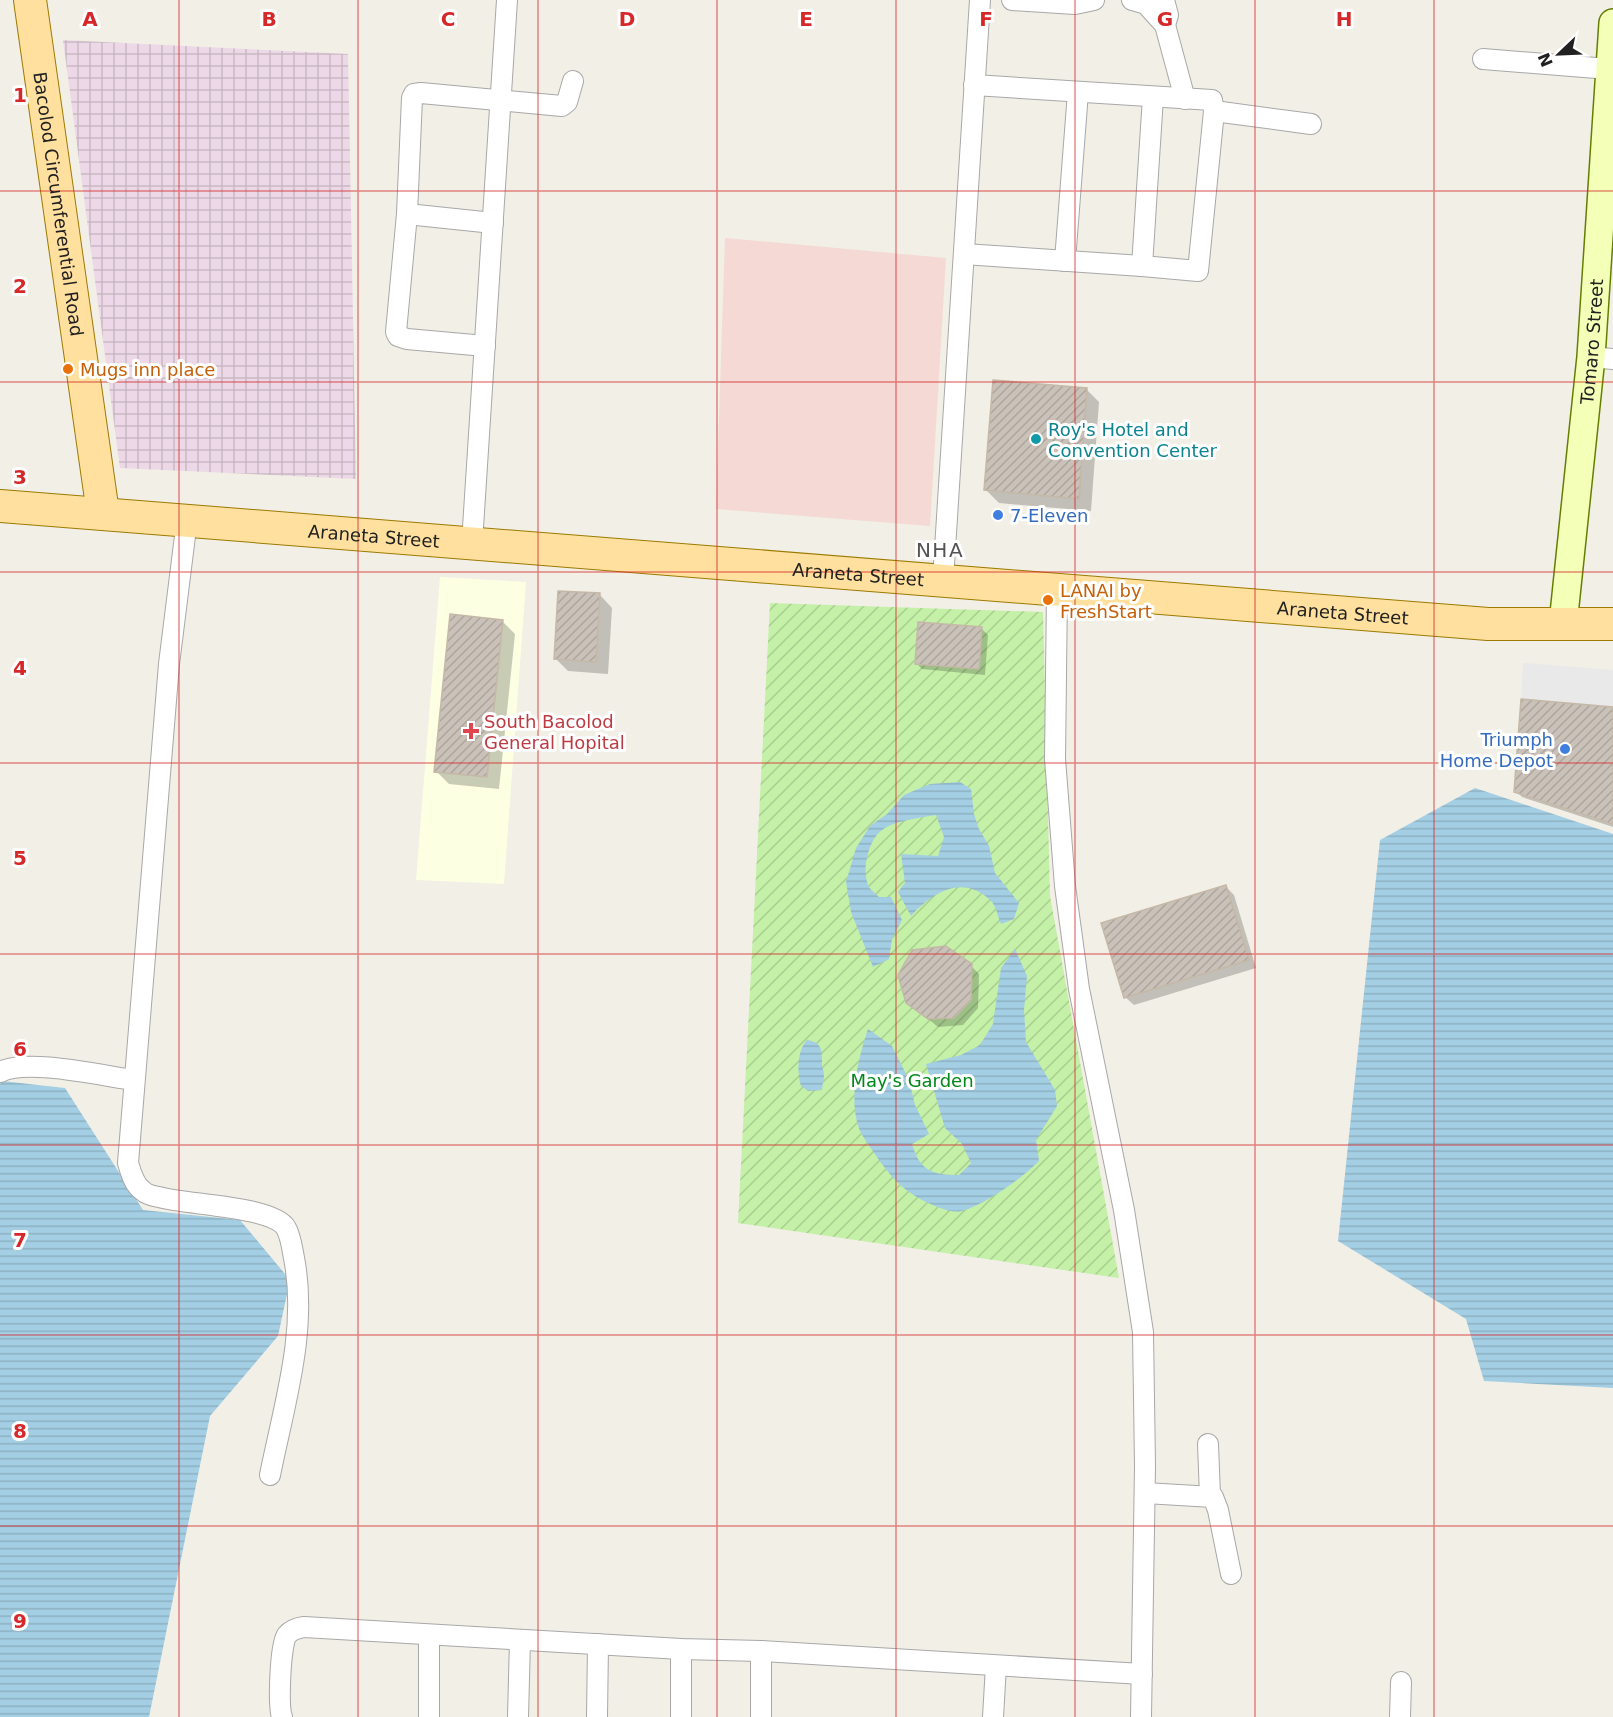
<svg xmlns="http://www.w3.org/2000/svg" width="1613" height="1717" font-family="'DejaVu Sans',sans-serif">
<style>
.commercial{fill:#f4d9d4}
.industrial{fill:url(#industrial-grid)}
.education{fill:#fcffe2}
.garden{fill:url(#garden-furrows)}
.parking{fill:#e9e9e9}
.water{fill:url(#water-rules)}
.shadow{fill:#0003}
.building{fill:url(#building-hatch);stroke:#c5b8a7;stroke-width:1.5}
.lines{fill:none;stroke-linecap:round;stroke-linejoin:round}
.street-casing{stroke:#a8a8a8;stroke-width:22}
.secondary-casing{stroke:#647f00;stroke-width:30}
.primary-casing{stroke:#9d7a00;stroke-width:34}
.street{stroke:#fff;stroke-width:20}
.secondary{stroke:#f4ffb7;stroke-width:27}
.primary{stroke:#ffe09e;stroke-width:32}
.grid{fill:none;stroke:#d62828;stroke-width:1.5;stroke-opacity:0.55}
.food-dot{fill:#e8710a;stroke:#fff;stroke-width:2}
.culture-dot{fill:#0f9aa8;stroke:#fff;stroke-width:2}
.shop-dot{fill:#3f7fe0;stroke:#fff;stroke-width:2}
.health-dot{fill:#e0444e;stroke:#fff;stroke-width:2}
.labels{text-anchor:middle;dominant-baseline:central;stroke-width:6;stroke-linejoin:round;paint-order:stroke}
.street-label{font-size:18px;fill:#212121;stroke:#fff}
.food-label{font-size:18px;fill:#c56008;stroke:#fff;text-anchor:start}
.culture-label{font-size:18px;fill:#0d838f;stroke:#fff;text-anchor:start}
.shop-label{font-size:18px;fill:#366cbe;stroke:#fff;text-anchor:start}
.health-label{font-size:18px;fill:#be3a42;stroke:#fff;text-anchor:start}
.park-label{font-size:18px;fill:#02871a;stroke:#fff}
.neighbourhood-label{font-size:20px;letter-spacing:1.5px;fill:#545454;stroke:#fff}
.grid-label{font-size:20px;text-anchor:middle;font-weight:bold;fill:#d62828;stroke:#fff;stroke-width:6;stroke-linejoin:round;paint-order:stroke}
</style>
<defs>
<pattern id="industrial-grid" width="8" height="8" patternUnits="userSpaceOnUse" patternTransform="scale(1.5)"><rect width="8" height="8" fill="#ecd8e6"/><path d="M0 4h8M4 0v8" fill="none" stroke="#cab9c5"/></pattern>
<pattern id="garden-furrows" width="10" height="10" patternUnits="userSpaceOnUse" patternTransform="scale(1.5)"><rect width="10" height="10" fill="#c4f0a8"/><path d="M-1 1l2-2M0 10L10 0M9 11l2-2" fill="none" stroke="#a8ce90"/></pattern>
<pattern id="water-rules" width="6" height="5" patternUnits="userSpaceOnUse" patternTransform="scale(1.5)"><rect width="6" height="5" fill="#a3cee3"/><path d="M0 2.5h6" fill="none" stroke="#8cb1c2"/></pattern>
<pattern id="building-hatch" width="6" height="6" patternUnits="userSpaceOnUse" patternTransform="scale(1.5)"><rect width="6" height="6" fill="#cac2b9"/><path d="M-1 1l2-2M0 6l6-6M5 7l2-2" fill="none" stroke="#ada69f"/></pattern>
</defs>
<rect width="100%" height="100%" fill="#f2efe6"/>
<polygon class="commercial" points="725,238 946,258 930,526 716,509"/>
<polygon class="industrial" points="63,40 348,54 356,479 120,468"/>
<polygon class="education" points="440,577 526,582 504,884 416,880"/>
<polygon class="garden" points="770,603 1043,612 1050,896 1119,1278 738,1223"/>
<polygon class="parking" points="1523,663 1613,670 1613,707 1521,699"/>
<g class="water">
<path d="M 960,782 L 971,789 L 974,814 L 979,829 L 989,846 L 995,873 L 1019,903 L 1014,919 L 1001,924 C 998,917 996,907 992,902 C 964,873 933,892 911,916 L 898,892 L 905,883 L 901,854 L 938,856 L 944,837 L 936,815 C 919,818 896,820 882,830 C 868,840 861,872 869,887 C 871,890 876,894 879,897 L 891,897 L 902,920 L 892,939 L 889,959 L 873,967 L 851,912 L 846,882 L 856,848 L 870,826 L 887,814 L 904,795 L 930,784 Z"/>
<polygon points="1475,788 1613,834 1613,1388 1484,1381 1466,1319 1338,1241 1380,840"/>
<path d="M 1015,949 L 1027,976 L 1024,1010 L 1026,1042 L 1055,1090 L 1057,1106 L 1036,1140 L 1039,1161 C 1022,1178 985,1205 962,1211 C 950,1214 933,1205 922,1200 C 903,1190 891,1177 879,1160 C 873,1151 866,1142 861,1133 C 847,1102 858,1059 868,1029 L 892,1046 L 909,1080 L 915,1105 L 929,1134 L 912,1144 C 920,1171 932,1175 959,1175 L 971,1163 L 962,1144 L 945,1128 L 926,1064 L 961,1055 L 980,1045 L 993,1024 L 1001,968 Z"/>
<path d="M 807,1040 C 821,1042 822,1049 822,1061 C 821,1066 824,1070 824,1075 C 824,1080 822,1085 822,1090 L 808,1091 L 801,1086 C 797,1071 797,1051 807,1040 Z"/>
<polygon points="2,1081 65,1088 143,1210 240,1220 290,1280 278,1336 210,1416 149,1717 0,1717 0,1084"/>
</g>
<g class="shadow">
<polygon points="1087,390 1099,402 1091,511 999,503 986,490"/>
<polygon points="600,595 612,608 608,674 568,671 555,658"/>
<polygon points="502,621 515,634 499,789 449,784 436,771"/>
<polygon points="982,629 988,635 985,675 922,669 916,663"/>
<polygon points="1613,709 1613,827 1522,797 1516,791"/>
<polygon points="1226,887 1234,895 1256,968 1134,1005 1125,997"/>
<polygon points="971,966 979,974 978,1008 963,1025 938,1027 908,1002"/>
</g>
<g class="building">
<polygon points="993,380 1087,388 1079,499 984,490"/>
<polygon points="558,591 600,593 596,662 554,659"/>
<polygon points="450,614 503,620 487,777 434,772"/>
<polygon points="918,622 982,627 979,669 915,664"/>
<polygon points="1521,699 1613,707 1613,824 1514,792"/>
<polygon points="1226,885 1249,960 1124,998 1101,923"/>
<polygon points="946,946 972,964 971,1000 954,1018 928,1019 906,1003 898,975 912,950"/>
</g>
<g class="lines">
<g class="street-casing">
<g id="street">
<polyline points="1012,0 1075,4 1094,0"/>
<polyline points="1132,0 1146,4 1165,25 1185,99"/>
<polyline points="1164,0 1168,15 1165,25"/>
<polyline points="1483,59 1609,69"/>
<polyline points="1214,111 1311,124"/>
<polyline points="407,214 493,223"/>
<polyline points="964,254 1142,266 1198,271 1214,111 1212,100 974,85"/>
<polyline points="1065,261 1078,92"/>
<polyline points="1142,266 1153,97"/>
<polyline points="485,346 407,339 398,336 396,332 407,214 412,98 414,94 421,93 562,106 567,102 573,81"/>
<polyline points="1591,357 1613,359"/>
<path d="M 187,520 L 169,664 L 128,1163 C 131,1173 134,1185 143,1191 C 147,1195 154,1196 159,1197 C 186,1205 273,1206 286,1228 C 291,1237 292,1248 294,1258 C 308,1330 284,1405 270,1475"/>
<polyline points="472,543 507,0"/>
<polyline points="943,580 980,0"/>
<polyline points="1057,590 1055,759 1065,886 1079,989 1124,1210 1143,1332 1145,1466 1141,1717"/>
<path d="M 0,1072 C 27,1058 103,1076 134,1080"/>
<polyline points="1208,1444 1210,1496"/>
<polyline points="1145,1493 1213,1497 1218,1510 1231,1574"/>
<polyline points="761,1651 761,1717"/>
<path d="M 282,1717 C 278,1706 280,1644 287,1635 C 291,1630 297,1628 304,1627 L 681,1649 L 761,1651 L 1142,1674"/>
<polyline points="429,1717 429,1636"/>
<polyline points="518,1717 520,1640"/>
<polyline points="597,1717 598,1644"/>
<polyline points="681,1717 681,1649"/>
<polyline points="993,1717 996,1666"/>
<polyline points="1400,1717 1401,1682"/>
</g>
</g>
<g class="secondary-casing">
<g id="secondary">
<path id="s1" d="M 1563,624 L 1591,357 L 1613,23"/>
</g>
</g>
<g class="primary-casing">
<g id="primary">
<path id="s2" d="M 30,0 L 103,513"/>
<path id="s3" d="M 0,506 L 1488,624 L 1613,624"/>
</g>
</g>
<use href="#street" class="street"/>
<use href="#secondary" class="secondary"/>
<use href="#primary" class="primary"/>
</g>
<path class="grid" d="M 179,0 L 179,1717M 358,0 L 358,1717M 538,0 L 538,1717M 717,0 L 717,1717M 896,0 L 896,1717M 1075,0 L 1075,1717M 1255,0 L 1255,1717M 1434,0 L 1434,1717M 0,191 L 1613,191M 0,382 L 1613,382M 0,572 L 1613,572M 0,763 L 1613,763M 0,954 L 1613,954M 0,1145 L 1613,1145M 0,1335 L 1613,1335M 0,1526 L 1613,1526"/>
<g class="food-dot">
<circle cx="68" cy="369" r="6"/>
<circle cx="1048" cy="600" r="6"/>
</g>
<circle class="culture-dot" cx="1036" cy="439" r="6"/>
<g class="shop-dot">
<circle cx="998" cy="515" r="6"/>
<circle cx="1565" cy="749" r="6"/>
</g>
<path class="health-dot" d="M468 722h6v6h6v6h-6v6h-6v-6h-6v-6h6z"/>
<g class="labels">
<g class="street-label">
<text stroke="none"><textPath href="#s2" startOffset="206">Bacolod Circumferential Road</textPath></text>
<text stroke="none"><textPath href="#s1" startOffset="284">Tomaro Street</textPath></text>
<text stroke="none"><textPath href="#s3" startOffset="375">Araneta Street</textPath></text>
<text stroke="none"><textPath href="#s3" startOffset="861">Araneta Street</textPath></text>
<text stroke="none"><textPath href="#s3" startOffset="1347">Araneta Street</textPath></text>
</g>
<g class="food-label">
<text x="80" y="369">Mugs inn place</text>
<text x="1060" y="590">LANAI by<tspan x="1060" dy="21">FreshStart</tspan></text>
</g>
<g class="culture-label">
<text x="1048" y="429">Roy's Hotel and<tspan x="1048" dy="21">Convention Center</tspan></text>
</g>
<g class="shop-label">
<text x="1010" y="515">7-Eleven</text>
<text x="1553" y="739" text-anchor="end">Triumph<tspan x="1553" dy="21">Home Depot</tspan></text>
</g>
<g class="health-label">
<text x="484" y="721">South Bacolod<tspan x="484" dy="21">General Hopital</tspan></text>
</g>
<g class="park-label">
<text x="912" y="1080">May's Garden</text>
</g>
<g class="neighbourhood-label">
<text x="940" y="550">NHA</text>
</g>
</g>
<g class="grid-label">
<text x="90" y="26">A</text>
<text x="269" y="26">B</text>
<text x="448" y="26">C</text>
<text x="627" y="26">D</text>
<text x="806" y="26">E</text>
<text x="986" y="26">F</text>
<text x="1165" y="26">G</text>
<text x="1344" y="26">H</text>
<text x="20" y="102">1</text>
<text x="20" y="293">2</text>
<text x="20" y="484">3</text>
<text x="20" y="675">4</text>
<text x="20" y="865">5</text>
<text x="20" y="1056">6</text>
<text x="20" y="1247">7</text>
<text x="20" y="1438">8</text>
<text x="20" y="1628">9</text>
</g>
<g transform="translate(1559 54) rotate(247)" stroke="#ffffff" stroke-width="4.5" paint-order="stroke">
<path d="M0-4.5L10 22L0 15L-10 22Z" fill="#212121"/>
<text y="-9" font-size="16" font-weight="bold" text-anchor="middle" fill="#212121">N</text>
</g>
</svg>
